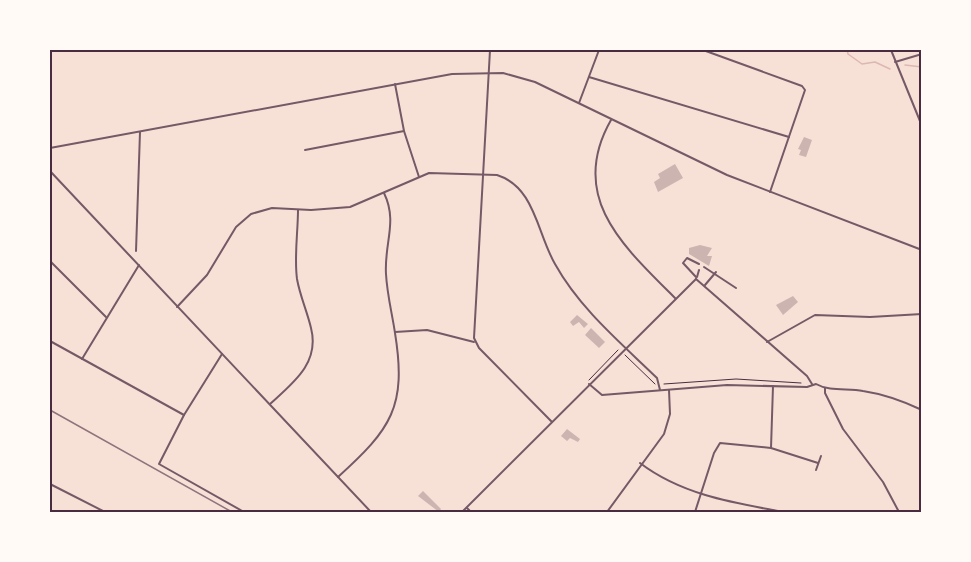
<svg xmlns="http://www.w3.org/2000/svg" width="971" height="562" font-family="'PT Sans',sans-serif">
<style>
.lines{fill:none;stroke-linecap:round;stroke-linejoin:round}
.stream{stroke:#dcb8b0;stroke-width:1.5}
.building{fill:#ccb4b1}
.path{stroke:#4a2c40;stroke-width:1}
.minor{stroke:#755966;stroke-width:2}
.tertiary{stroke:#755966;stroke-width:2}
.rail{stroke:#8f747c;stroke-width:1.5}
.neatline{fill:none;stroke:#4a2c40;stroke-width:2}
</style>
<rect width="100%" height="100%" fill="#f7e1d7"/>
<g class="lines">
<g class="stream">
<polyline points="847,50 848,54 862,64 875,62 890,69"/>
<polyline points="905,65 922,67"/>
</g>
</g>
<g class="building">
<polygon points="804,137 812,140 806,157 799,155 801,150 798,149"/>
<polygon points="675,164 683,178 658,192 654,182 660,178 658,174"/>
<polygon points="700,245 712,248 707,256 712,256 709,266 689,254 689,248"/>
<polygon points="793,296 798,302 783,315 776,305"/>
<polygon points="577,315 588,324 584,328 579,322 573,326 570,322"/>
<polygon points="591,328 605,342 599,348 585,335"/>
<polygon points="567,429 580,439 578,442 570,438 567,441 561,436"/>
<polygon points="423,491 441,509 439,512 418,496"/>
</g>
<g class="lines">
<g class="path">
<polyline points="625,355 655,384"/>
<polyline points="589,380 618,350"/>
<polyline points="664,384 736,379 801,383"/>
</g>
<g class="minor">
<polyline points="490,50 474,338 479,348 552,422"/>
<polyline points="703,50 802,86 805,90 770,192"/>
<polyline points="895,62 922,54"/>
<polyline points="589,77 789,137"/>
<polyline points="395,84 404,131 419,177"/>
<polyline points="579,103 599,50"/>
<path d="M 611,120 C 567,197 624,247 675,298"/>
<polyline points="50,148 452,74 503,73 535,82 727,175 922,250"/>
<polyline points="305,150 404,131"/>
<polyline points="136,251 140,132"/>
<polyline points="50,261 106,317"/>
<polyline points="704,267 736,288"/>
<polyline points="696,277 683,263 687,258 699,264"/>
<polyline points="697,277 699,270"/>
<polyline points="696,279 807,376 812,384"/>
<polyline points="705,285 716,272"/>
<path d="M 177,307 L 207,275 L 236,227 L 251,214 L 272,208 L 311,210 L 350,207 L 429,173 L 497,175 C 535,187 537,233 555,264 C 580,309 621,343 657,378 L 660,390"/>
<polyline points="395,332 427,330 474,342"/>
<polyline points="50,341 184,415"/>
<polyline points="767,342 815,315 870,317 922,314"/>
<polyline points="222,354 184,415 159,464 244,512"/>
<polyline points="82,359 139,265"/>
<path d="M 589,384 L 602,395 L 727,385 L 807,387 L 816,384 C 830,392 848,388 863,391 C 883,394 903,401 922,410"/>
<polyline points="825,388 825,393 843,429 883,482 899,512"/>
<path d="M 270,404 C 293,383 320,363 311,328 C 307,311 300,296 297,279 C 294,256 298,232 298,210"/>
<polyline points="771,448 773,386"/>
<path d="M 640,463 C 682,495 734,503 784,512"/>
<polyline points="816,470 821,456"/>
<path d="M 338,477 C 391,429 407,407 395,333 C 392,313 387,294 386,274 C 384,243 398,222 384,193"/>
<polyline points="50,484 105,512"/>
<polyline points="467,508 471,512"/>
<polyline points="462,512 696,279"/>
<polyline points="607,512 664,434 670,414 669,390"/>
<polyline points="695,512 714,453 720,443 771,448 818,463"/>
</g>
<g class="tertiary">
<polyline points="891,50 922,126"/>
<polyline points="50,171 371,512"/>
</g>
<polyline class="rail" points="50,410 232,512"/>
</g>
<rect width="971" height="562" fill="none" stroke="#fffaf5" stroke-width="102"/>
<rect x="51" y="51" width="869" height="460" class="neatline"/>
</svg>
